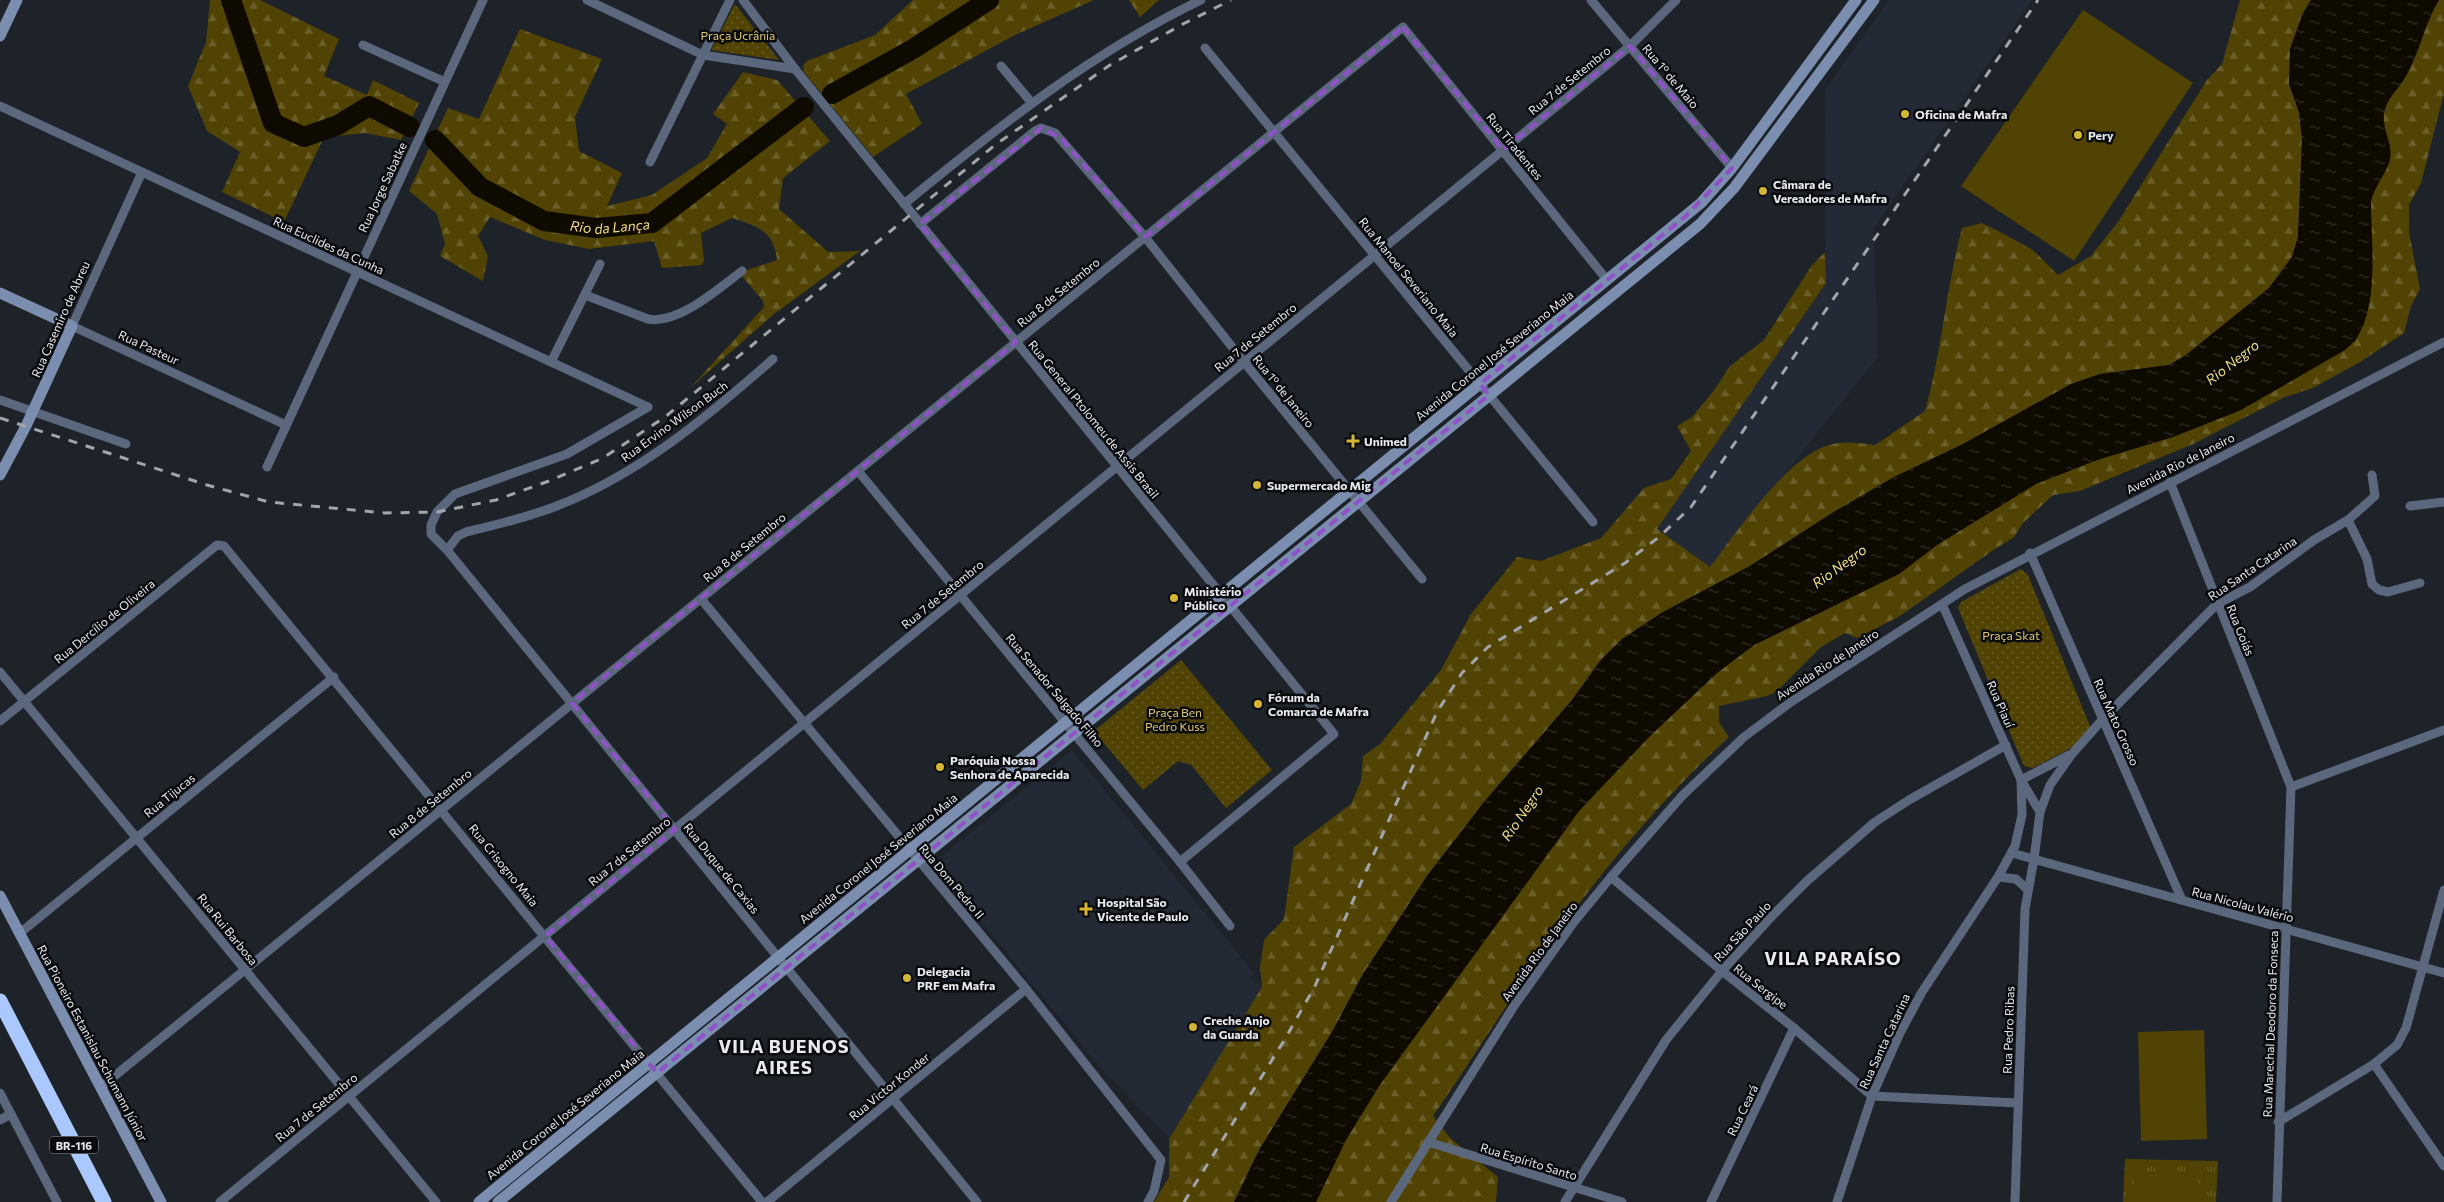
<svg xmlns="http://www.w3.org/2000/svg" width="2444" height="1202" font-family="Commissioner,sans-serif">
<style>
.built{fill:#232a36}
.grass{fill:url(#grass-tufts)}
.forest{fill:url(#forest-firs)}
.park{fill:url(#park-dots)}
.garden{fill:#514304}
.water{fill:url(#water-ripples)}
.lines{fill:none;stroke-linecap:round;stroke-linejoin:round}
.river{stroke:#0f0a00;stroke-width:20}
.street{stroke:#5b677c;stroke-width:9}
.secondary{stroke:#7b8eaf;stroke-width:11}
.highway{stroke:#abc8fc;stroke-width:15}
.rail{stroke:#a2a5aa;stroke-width:3;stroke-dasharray:9 9;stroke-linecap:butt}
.marked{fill:none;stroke:#9152c9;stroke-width:4;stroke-dasharray:10 6;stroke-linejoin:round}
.poi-dot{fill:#d4b635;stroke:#0a0b0e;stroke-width:2}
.labels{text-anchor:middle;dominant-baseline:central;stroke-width:5;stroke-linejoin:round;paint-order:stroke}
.shield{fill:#0a0b0e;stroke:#a5a7ac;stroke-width:1}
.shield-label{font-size:11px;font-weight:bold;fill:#e8eaef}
.park-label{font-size:12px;fill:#dec770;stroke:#0a0b0e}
.street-label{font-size:12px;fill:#e8eaef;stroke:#0a0b0e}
.poi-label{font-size:12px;font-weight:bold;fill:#e8eaef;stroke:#0a0b0e;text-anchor:start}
.water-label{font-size:14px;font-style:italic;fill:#f4dd85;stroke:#0a0b0e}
.district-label{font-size:18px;font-weight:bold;letter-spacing:1px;fill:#e8eaef;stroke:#0a0b0e}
</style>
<defs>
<pattern id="grass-tufts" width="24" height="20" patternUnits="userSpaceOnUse" patternTransform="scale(1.25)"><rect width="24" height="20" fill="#514304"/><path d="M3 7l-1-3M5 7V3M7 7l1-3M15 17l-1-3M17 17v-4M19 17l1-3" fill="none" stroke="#6a5e29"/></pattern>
<pattern id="forest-firs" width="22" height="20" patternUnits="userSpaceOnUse" patternTransform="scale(1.25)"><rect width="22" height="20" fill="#514304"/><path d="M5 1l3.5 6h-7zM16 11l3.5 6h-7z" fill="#6a5e29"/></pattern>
<pattern id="park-dots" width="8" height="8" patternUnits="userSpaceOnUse" patternTransform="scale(1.25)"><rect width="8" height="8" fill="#514304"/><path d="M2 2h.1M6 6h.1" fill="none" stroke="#6a5e29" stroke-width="1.8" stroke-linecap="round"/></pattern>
<pattern id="water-ripples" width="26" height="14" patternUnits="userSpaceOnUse" patternTransform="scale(1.25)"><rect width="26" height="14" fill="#0f0a00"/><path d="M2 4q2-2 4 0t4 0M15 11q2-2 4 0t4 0" fill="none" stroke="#322e26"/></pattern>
</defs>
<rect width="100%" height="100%" fill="#1e2229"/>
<g class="built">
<polygon points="1889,0 2032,0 1874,228 1878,357 1710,567 1656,529 1826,283 1825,90"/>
<polygon points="1072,750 1254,973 1250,977 1262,987 1169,1139 1100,1067 948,881 946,883 931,865"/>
</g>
<polygon class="grass" points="2125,1159 2218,1161 2216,1202 2123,1202"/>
<g class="forest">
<polygon points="210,0 260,0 339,39 324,76 367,95 373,80 419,103 401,140 365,133 324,137 284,222 222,192 240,152 207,131 188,86 206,42"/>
<polygon points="913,0 1094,0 1015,35 906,94 922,124 873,157 804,72 803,66 807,61 875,35"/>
<polygon points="1129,0 1159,0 1140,17"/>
<path d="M 2240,0 L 2311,0 L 2302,15 L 2289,84 L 2299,112 L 2302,138 L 2298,237 L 2292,257 L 2269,288 L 2186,355 L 2169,365 L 2100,374 L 2071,384 L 1963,444 L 1894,477 L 1832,513 L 1750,566 L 1663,612 L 1622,639 L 1600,661 L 1572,700 L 1484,802 L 1427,876 L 1363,974 L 1332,1032 L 1259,1150 L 1234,1202 L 1154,1202 L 1169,1177 L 1169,1139 L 1262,987 L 1260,967 L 1264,940 L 1284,919 L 1294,847 L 1351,804 L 1361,781 L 1363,756 L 1380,744 L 1441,670 L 1471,614 L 1517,557 L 1541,561 L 1601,538 L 1644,488 L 1671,479 L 1691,451 L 1677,426 L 1692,417 L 1715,389 L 1730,366 L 1764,340 L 1812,265 L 1825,252 L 1826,283 L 1657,529 L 1710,567 C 1737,532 1786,459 1826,446 C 1843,440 1858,443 1875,445 L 1925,411 C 1942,351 1946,288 1962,228 L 1982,223 L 2006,235 L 2033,250 L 2058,275 L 2091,256 L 2118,222 L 2207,80 L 2222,64 Z"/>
<path d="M 2439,0 L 2444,0 L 2444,93 L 2421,183 L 2409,205 L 2409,232 L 2420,289 L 2411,306 L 2404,333 L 2360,362 L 2313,388 L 2285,397 L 2193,444 L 2080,491 L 2053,495 L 2023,523 L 2014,537 L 1992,551 L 1900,616 L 1857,638 L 1845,633 L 1821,647 L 1776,692 L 1767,696 L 1719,706 L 1719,722 L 1729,737 C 1646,813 1574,905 1511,999 C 1485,1038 1460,1077 1433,1116 L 1450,1138 L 1498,1177 L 1496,1202 L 1316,1202 L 1346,1140 L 1379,1086 L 1579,811 L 1650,736 L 1717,673 L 1754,645 L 1899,574 L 1937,545 L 2036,484 L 2097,460 L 2173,437 L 2241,410 L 2345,350 L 2357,338 L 2371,293 L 2371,201 C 2375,185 2387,172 2390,159 C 2393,144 2382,130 2384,114 C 2386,101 2393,94 2401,84 C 2419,58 2423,26 2439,0 Z"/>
<path d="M 520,29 L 602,59 L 575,117 L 579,151 L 622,173 L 607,206 L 652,195 L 707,158 L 727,124 L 713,114 L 743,72 L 777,80 L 830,141 L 783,178 L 779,209 L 828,252 L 860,251 L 774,314 L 691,387 L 764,307 L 763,301 L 741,275 L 744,271 L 777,260 C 774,230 756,226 732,218 L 701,233 L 704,260 L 702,265 L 662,268 L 654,241 L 589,249 L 545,240 L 490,217 L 478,236 L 488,256 L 483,281 L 440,256 L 445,244 L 437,214 L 409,191 L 448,108 L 479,119 Z"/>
</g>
<g class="park">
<polygon points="735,4 779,60 711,50"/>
<polygon points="2021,569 2028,575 2092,731 2092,737 2033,768 2024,766 1958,608 1961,602"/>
<polygon points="1181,660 1272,770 1226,808 1191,765 1178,761 1143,790 1094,731"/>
</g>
<g class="garden">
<polygon points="2083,10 2193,83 2074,261 1961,186"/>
<polygon points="2204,1030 2207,1139 2141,1141 2138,1032"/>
<polygon points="2134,1178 2197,1180 2197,1202 2133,1202"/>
</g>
<path class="water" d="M 2311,0 L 2439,0 C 2423,26 2419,58 2401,84 C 2393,94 2386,101 2384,114 C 2382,130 2393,144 2390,159 C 2387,173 2375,185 2371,201 C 2371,240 2379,302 2358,336 C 2355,342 2349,346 2345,350 L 2241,410 L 2173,437 L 2097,460 L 2036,484 L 1937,545 L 1899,574 L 1754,645 L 1717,673 L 1650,736 L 1579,811 L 1379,1086 L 1346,1140 L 1316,1202 L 1234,1202 L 1259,1150 L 1332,1032 L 1363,974 L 1427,876 L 1484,802 L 1572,700 L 1600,661 L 1622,639 L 1663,612 L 1750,566 L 1832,513 L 1894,477 L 1963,444 L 2071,384 L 2100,374 L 2169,365 L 2186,355 L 2269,288 L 2292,257 L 2298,237 L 2302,138 L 2299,112 L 2289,84 L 2290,49 L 2302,15 Z"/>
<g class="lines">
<g class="river">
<polyline points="231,0 273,123 304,137 338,125 369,106 410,127"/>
<polyline points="832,94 913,49 989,0"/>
<path id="s1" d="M 435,140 L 480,187 L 544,221 L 596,228 L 652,223 L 804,107"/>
</g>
<g class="street">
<polyline points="587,0 703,55 795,69"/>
<polyline points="743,0 795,69 1334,734 1180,862"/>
<polyline points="1591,0 1732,168"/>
<polyline points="363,45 445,82"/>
<polyline points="1205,48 1593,522"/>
<polyline points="1001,66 1031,102"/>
<polyline points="0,106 648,407"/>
<polyline points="650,162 730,0"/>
<polyline points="142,172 72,326 286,425"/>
<path d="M 904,204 C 998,127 1091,53 1201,0"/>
<polyline points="920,224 1035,131 1041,128 1055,133 1145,237 1244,362 1422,579"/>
<path d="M 585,295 L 648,319 C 678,325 719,288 742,271"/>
<polyline points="551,362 600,264"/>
<polyline points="0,400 126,444"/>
<polyline points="648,407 567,454 455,494 437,512 431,525 431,534 447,550 977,1202"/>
<polyline points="267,467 483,0"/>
<polyline points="858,471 1180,862 1230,926"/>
<polyline points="2170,482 2291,787 2277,1202"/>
<polyline points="2410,506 2444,502"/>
<polyline points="2348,520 2375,496 2372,475"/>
<path d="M 447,550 L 458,536 L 466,532 C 496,525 525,518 554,507 C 637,476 707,417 773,359"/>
<polyline points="2030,553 2182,900"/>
<polyline points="701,599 1026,989 1161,1160 1154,1191 1148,1202"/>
<polyline points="1942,604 2021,780 2040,812"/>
<polyline points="0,672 436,1202"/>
<polyline points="0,721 217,545 224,546 762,1202"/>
<polyline points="2291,787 2444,730"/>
<polyline points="2012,853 2444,973"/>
<polyline points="1611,877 1722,971 1794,1028 1872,1096 2018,1103"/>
<polyline points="1998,877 2016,879 2028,890"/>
<polyline points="20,933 334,677"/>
<polyline points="2374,1064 2444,1166"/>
<polyline points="101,1087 1403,27 1607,280"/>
<polyline points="0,1093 57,1202"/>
<polyline points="0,1120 11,1114"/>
<polyline points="2278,1122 2374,1064 2397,1045 2406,1028 2444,890"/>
<polyline points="1428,1142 1622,1202"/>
<polyline points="220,1202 1630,46 1676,0"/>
<polyline points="767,1202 1026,989"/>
<polyline points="1391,1202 1514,1006 1574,922 1611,877 1682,796 1744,737 1791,702 1965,589 2444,342"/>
<polyline points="1565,1202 1666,1040 1722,971 1773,915 1807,881 1875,822 1909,800 2006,745"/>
<polyline points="1711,1202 1794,1028"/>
<polyline points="1837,1202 1872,1096 1900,1033 1922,992 1998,877 2015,846 2022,815 2021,780 2069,755"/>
<polyline points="2015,1202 2025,909 2034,859 2040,812 2050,785 2072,754 2102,720 2217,604 2250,587 2314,540 2348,520 2367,559 2372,584 2379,590 2388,592 2420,583"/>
</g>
<g class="secondary">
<polyline points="0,36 17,0"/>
<polyline points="0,293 72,326 26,426 0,475"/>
<polyline points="0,896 161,1202"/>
<polyline points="479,1202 1701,203 1732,168 1856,0"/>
<polyline points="498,1202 1700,224 1734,188 1874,0"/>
</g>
<polyline class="highway" points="0,1001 104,1202"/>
<g class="rail">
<polyline points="0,418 207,485 269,502 385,513 437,512 496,500 549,481 603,458 665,417 995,145 1110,65 1183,24 1231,0"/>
<polyline points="1184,1202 1285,1039 1315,986 1437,712 1462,673 1488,647 1625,563 1659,537 1691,507 2038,0"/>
</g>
</g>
<path class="marked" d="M 1403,27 L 1503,150 L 1630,46 L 1732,168 L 1687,215 L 1480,384 L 1489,395 L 657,1073 L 545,936 L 675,829 L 572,703 L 1016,342 L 920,224 L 1041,128 L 1061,138 L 1145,237 Z"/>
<g class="poi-dot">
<circle cx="1905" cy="114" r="5"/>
<circle cx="2078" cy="135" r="5"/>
<circle cx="1763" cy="191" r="5"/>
<path d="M1350.5 433.5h5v5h5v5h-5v5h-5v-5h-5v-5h5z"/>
<circle cx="1257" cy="485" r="5"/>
<circle cx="1174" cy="598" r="5"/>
<circle cx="1258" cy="704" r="5"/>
<circle cx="940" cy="767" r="5"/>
<path d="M1083.5 901.5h5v5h5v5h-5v5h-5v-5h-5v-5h5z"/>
<circle cx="907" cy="978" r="5"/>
<circle cx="1193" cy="1027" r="5"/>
</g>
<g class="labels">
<rect class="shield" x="50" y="1136.5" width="48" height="17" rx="4"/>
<g class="shield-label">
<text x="74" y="1145">BR-116</text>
</g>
<g class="park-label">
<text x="738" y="35">Praça Ucrânia</text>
<text x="2011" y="635">Praça Skat</text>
<text x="1175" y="712">Praça Ben<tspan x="1175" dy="14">Pedro Kuss</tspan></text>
</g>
<g class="street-label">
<text transform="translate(1671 76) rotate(50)">Rua 1º de Maio</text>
<text transform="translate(1569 80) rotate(-39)">Rua 7 de Setembro</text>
<text transform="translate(1515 146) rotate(51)">Rua Tiradentes</text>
<text transform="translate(382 187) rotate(-65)">Rua Jorge Sabatke</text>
<text transform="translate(329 245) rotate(25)">Rua Euclides da Cunha</text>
<text transform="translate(1409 277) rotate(51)">Rua Manoel Severiano Maia</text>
<text transform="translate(1058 292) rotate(-39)">Rua 8 de Setembro</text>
<text transform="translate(60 319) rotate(-66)">Rua Casemiro de Abreu</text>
<text transform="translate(1255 337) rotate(-39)">Rua 7 de Setembro</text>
<text transform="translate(149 347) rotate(25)">Rua Pasteur</text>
<text transform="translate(1494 355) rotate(-39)">Avenida Coronel José Severiano Maia</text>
<text transform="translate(1284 391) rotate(51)">Rua 1º de Janeiro</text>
<text transform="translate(1094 419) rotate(51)">Rua General Ptolomeu de Assis Brasil</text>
<text transform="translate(674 421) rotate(-36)">Rua Ervino Wilson Buch</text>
<text transform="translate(2180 463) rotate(-27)">Avenida Rio de Janeiro</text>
<text transform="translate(744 547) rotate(-39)">Rua 8 de Setembro</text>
<text transform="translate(2252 568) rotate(-34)">Rua Santa Catarina</text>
<text transform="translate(942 594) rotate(-39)">Rua 7 de Setembro</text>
<text transform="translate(104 621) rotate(-39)">Rua Dercílio de Oliveira</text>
<text transform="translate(2241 630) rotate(68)">Rua Goiás</text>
<text transform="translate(1827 664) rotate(-33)">Avenida Rio de Janeiro</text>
<text transform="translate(1055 690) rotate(50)">Rua Senador Salgado Filho</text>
<text transform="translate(2001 704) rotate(66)">Rua Piauí</text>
<text transform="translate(2117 722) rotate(66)">Rua Mato Grosso</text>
<text transform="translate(169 795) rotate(-39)">Rua Tijucas</text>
<text transform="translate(430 803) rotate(-39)">Rua 8 de Setembro</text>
<text transform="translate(629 851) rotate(-39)">Rua 7 de Setembro</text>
<text transform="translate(878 858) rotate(-39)">Avenida Coronel José Severiano Maia</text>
<text transform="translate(504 865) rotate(51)">Rua Crisogno Maia</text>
<text transform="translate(722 868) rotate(51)">Rua Duque de Caxias</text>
<text transform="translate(952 881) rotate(50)">Rua Dom Pedro II</text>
<text transform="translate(2243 904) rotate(15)">Rua Nicolau Valério</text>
<text transform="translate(228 929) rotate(51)">Rua Rui Barbosa</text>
<text transform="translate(1742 931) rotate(-47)">Rua São Paulo</text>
<text transform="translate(1539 951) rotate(-54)">Avenida Rio de Janeiro</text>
<text transform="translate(1761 986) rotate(38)">Rua Sergipe</text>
<text transform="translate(2270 1024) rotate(-88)">Rua Marechal Deodoro da Fonseca</text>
<text transform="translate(2008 1030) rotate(-88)">Rua Pedro Ribas</text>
<text transform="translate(1884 1041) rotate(-65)">Rua Santa Catarina</text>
<text transform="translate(93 1043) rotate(62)">Rua Pioneiro Estanislau Schumann Júnior</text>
<text transform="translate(889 1086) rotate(-39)">Rua Victor Konder</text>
<text transform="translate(316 1107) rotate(-39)">Rua 7 de Setembro</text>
<text transform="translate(1742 1110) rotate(-64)">Rua Ceará</text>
<text transform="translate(565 1114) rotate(-39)">Avenida Coronel José Severiano Maia</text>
<text transform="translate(1529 1161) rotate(17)">Rua Espírito Santo</text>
</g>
<g class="poi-label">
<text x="1915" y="114">Oficina de Mafra</text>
<text x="2088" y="135">Pery</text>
<text x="1773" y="184">Câmara de<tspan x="1773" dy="14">Vereadores de Mafra</tspan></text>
<text x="1364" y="441">Unimed</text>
<text x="1267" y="485">Supermercado Mig</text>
<text x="1184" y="591">Ministério<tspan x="1184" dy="14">Público</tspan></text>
<text x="1268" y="697">Fórum da<tspan x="1268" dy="14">Comarca de Mafra</tspan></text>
<text x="950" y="760">Paróquia Nossa<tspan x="950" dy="14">Senhora de Aparecida</tspan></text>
<text x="1097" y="902">Hospital São<tspan x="1097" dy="14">Vicente de Paulo</tspan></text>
<text x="917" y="971">Delegacia<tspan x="917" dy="14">PRF em Mafra</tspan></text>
<text x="1203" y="1020">Creche Anjo<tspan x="1203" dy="14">da Guarda</tspan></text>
</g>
<g class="water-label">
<text stroke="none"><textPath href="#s1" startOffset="204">Rio da Lança</textPath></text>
<text transform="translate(2232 362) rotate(-38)">Rio Negro</text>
<text transform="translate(1839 566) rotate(-36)">Rio Negro</text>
<text transform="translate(1522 813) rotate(-56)">Rio Negro</text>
</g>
<g class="district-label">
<text x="1833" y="958">VILA PARAÍSO</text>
<text x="784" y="1046">VILA BUENOS<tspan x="784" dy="21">AIRES</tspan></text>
</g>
</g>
</svg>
